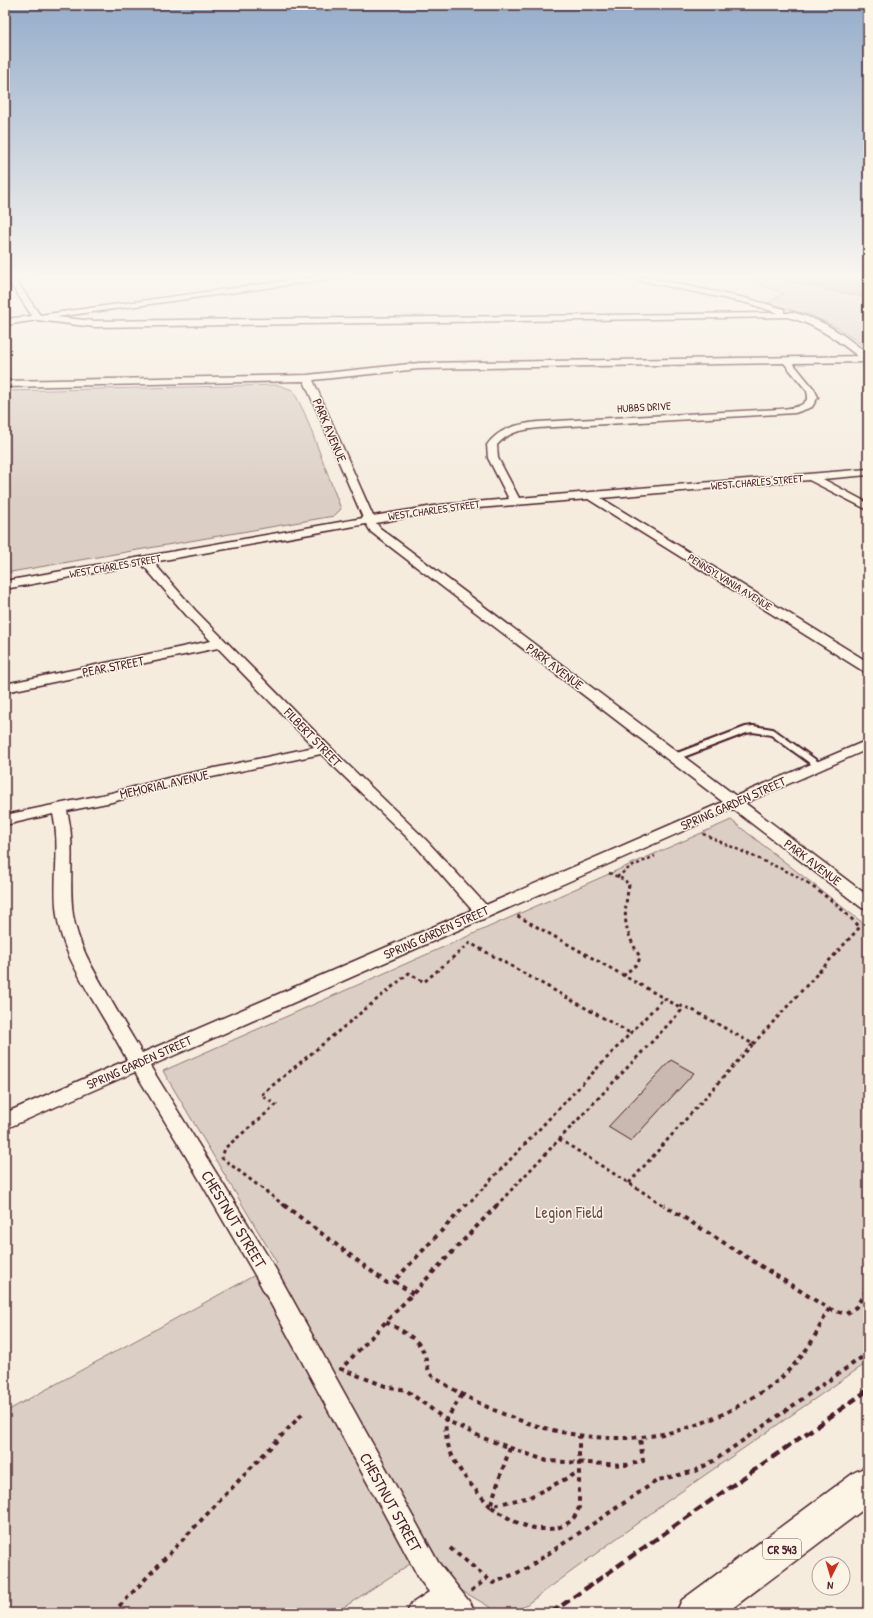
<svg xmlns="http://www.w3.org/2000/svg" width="873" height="1618" font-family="'Patrick Hand',sans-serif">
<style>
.green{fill:#dbcec4;stroke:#927678}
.water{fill:#b8a39e;stroke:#8c6e70}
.building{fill:#cab9b1;stroke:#4a1f2b}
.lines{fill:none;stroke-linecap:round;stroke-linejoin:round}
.service-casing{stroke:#4a1f2b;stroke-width:10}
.minor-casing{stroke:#4a1f2b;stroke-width:3}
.tertiary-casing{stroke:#4a1f2b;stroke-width:3}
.primary-casing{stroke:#4a1f2b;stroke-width:3}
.path-far2{stroke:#4a1f2b;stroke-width:2.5;stroke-dasharray:3 3;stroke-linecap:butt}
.path-far1{stroke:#4a1f2b;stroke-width:3;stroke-dasharray:3.5 3.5;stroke-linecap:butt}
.path{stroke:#4a1f2b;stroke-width:4;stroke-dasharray:4.5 4.5;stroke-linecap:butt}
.service{stroke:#fcf5e5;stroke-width:6}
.minor{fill:#fcf5e5;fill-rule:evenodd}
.tertiary{fill:#fcf5e5;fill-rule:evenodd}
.primary{fill:#fcf5e5;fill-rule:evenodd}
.rail{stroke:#4a1f2b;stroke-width:4.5;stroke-dasharray:9 4.5;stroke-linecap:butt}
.labels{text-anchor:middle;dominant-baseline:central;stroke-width:3;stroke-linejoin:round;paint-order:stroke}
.far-street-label{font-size:11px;fill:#4a1f2b;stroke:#fcf5e5}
.shield{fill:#fcf5e5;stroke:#7f5f63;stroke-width:1}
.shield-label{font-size:12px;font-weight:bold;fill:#4a1f2b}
.street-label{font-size:13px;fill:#4a1f2b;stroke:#fcf5e5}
.near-park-label{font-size:16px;fill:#6e4b51;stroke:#fcf5e5}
.near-street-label{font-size:16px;fill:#4a1f2b;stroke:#fcf5e5}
</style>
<rect width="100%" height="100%" fill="#f5ecde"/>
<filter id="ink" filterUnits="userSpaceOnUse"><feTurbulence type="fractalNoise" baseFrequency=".025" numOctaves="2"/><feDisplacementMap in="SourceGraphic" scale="8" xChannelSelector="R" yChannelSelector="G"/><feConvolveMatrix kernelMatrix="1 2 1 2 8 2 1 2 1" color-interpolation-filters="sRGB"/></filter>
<g filter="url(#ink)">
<g class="green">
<polygon points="763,276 868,298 868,349 838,328 813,316 767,303 784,294 750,280"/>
<polygon points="278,385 293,390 305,414 341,509 334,516 5,573 5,391"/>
<polygon points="731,820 868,927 868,1362 669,1500 515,1613 500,1613 413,1562 335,1613 5,1613 5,1412 277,1263 163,1071"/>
</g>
<polygon class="water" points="759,275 845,275 868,280 868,298"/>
<polygon class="building" points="671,1060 694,1073 631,1141 608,1127"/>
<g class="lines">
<g class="service-casing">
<polyline id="service" points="675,757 746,730 753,729 772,732 819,766"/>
</g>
<g class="minor-casing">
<g id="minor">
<polygon points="5,275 33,275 29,277 15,279 40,315 328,275 349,275 345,277 56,317 94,321 778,313 747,303 623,277 619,275 635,275 749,299 784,309 784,313 791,313 795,315 791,317 94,327 37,320 5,325 5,319 32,316 8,280 5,280"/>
<path d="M 868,356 L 868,362 L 793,363 L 814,389 L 818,397 L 812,407 L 795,413 L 538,428 C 522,430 508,432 497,445 L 498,458 L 519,498 L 868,469 L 868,475 L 823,479 L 868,503 L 868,510 L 809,480 L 601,498 L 868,662 L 868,672 L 863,671 L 588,499 L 440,511 L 376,523 L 380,528 L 736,796 L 868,740 L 868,749 L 745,803 L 868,896 L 868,909 L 862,908 L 733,809 L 150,1066 L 275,1268 L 438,1562 L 471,1604 L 475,1613 L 446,1613 L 445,1612 L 443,1613 L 407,1613 L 411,1604 L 429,1592 L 420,1580 L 259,1282 L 184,1153 L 135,1072 L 5,1129 L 5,1113 L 127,1060 C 116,1039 104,1019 92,999 C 77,972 61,946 57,915 C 52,881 61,847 53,814 L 5,825 L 5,815 L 111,793 L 172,777 L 314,747 L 218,648 L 5,692 L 5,684 L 211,641 L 187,616 L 142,564 L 5,589 L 5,581 L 363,518 L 304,381 L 5,387 L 5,381 L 307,375 L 419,363 ZM 784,363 L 807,391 L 808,397 C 804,408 790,408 780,409 L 538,422 C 518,424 499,428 487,445 L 488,458 L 509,499 L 440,505 L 373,516 L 313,380 L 419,369 ZM 366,524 L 371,532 L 723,802 L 486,905 L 426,840 L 345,762 L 195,610 L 153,562 ZM 321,754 L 416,846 L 472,910 L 142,1053 C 131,1034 119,1015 108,995 C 93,969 78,945 73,915 C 68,880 76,845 67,811 L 112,802 L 174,785 Z"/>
</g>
</g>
<g class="tertiary-casing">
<path id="tertiary" d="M 791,312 C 825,320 841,333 868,354 L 868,362 L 864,361 C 840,342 818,325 788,317 L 786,315 Z"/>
</g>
<g class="primary-casing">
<polygon id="primary" points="868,1466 868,1506 726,1613 676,1613 682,1600 855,1472"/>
</g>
<g class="path-far2">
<polyline points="703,834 795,875 808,883"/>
<polyline points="609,873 625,880 627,883"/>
<polyline points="617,877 629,868 655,856"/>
</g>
<g class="path-far1">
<path d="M 623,976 L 638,963 L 640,957 C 623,928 623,918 629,885 L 626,882"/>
<polyline points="753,1044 860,927 835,903 806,882"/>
<polyline points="559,1139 665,1206"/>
<polyline points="629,1183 753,1044 691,1009 677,1005"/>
<polyline points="285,1206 222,1158 225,1148 276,1105 261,1095 409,973 424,982 470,943 630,1033"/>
<polyline points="466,1206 664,998"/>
<polyline points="496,1206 681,1011 676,1005 516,915"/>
</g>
<g class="path">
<polyline points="284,1205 387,1283 395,1282"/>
<path d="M 497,1205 L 341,1369 L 385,1386 L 406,1390 L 446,1420 C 442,1455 468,1482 490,1506 L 530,1497 L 579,1472"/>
<polyline points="413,1294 394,1281 466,1205"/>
<polyline points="829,1309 846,1314 856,1307 868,1288"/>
<path d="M 386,1322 C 398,1329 415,1336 422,1349 C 428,1358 425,1372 435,1378 C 530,1439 642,1464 743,1403 C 756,1395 770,1388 781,1378 C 792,1367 804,1355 812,1341 C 818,1331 823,1319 829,1309 L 664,1205"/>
<polyline points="462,1395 446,1420 483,1438 547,1461 627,1465 643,1461 640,1438"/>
<path d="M 510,1448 L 490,1506 C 501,1513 511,1521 523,1525 C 543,1532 572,1532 579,1507 L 579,1436"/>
<polyline points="450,1548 493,1583 524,1570 658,1480 695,1471 715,1460 868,1353"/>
<polyline points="471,1591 486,1579"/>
<polyline points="113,1613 303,1413"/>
</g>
<use href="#service" class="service"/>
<use href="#minor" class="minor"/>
<use href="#tertiary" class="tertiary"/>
<use href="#primary" class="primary"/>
<polyline class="rail" points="551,1613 868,1390"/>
</g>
</g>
<linearGradient id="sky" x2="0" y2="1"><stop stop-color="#95adca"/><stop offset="0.55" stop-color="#faf6f0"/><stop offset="1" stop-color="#faf6f0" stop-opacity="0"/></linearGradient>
<rect width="873" height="502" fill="url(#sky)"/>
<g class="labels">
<g class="far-street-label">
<text transform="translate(644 407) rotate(-3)">HUBBS DRIVE</text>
<text transform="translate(757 482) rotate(-5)">WEST CHARLES STREET</text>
<text transform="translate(434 510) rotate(-8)">WEST CHARLES STREET</text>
<text transform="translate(115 566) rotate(-10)">WEST CHARLES STREET</text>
<text transform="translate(730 582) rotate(32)">PENNSYLVANIA AVENUE</text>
</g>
<rect class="shield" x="763" y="1539" width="38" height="20" rx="3"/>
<g class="shield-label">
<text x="782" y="1549">CR 543</text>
</g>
<g class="street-label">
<text transform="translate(330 430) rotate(67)">PARK AVENUE</text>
<text transform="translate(113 666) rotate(-11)">PEAR STREET</text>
<text transform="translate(555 666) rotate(37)">PARK AVENUE</text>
<text transform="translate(313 737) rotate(46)">FILBERT STREET</text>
<text transform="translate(164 784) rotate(-13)">MEMORIAL AVENUE</text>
<text transform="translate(733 803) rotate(-24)">SPRING GARDEN STREET</text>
<text transform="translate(813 862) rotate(37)">PARK AVENUE</text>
<text transform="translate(436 932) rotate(-24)">SPRING GARDEN STREET</text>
<text transform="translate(139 1062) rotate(-24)">SPRING GARDEN STREET</text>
</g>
<g class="near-park-label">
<text x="569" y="1212">Legion Field</text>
</g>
<g class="near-street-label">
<text transform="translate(234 1219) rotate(59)">CHESTNUT STREET</text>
<text transform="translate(391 1502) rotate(61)">CHESTNUT STREET</text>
</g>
</g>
<rect width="873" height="1618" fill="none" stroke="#fcf5e5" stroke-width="20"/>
<rect x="10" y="10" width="853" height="1598" fill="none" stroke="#4a1f2b" stroke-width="1.5" filter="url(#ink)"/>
<g transform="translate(831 1576) rotate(185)"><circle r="19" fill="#fcf5e5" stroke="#b59f9b"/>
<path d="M0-3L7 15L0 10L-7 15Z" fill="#c8321e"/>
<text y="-6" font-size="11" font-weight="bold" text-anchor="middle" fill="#4a1f2b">N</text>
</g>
</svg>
